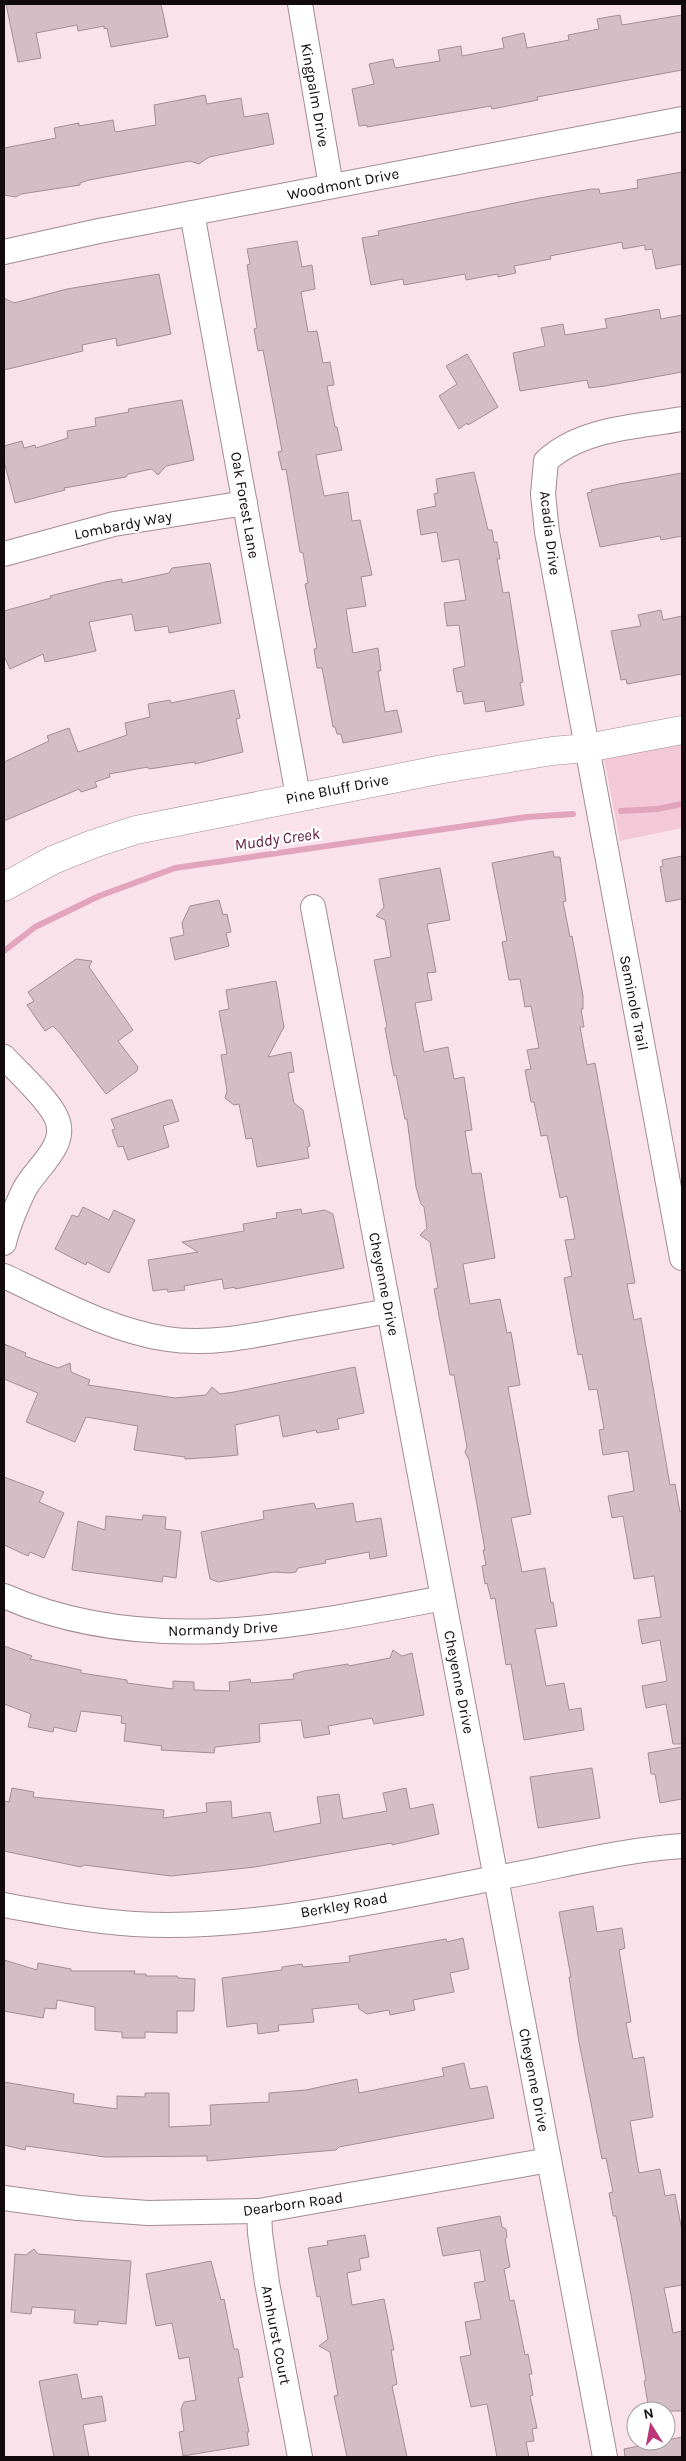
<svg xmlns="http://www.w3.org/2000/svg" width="686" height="2461" font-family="Karla,sans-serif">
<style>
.green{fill:#f3c9d8}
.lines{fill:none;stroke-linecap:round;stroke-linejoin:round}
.stream{stroke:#e1a4bb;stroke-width:6}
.building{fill:#d4bdc5;stroke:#a48e96}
.minor-casing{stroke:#a28c94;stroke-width:26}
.tertiary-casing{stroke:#a28c94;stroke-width:29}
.minor{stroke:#fff;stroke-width:24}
.tertiary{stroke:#fff;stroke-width:28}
.labels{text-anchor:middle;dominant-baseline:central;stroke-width:4.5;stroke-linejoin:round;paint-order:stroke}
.street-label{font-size:15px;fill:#120a0d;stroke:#fff}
.water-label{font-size:16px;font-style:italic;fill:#5c1739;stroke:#fff}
</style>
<rect width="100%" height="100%" fill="#fae2eb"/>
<polygon class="green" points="682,744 682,828 620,841 604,759"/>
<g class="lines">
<g class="stream">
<polyline points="621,811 657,809 682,804"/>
<polyline points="4,951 35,927 99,896 175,868 527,817 573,814"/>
</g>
</g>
<g class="building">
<polygon points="6,4 161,4 168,37 111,47 107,28 104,29 104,26 78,31 77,25 36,33 41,58 18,62"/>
<polygon points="620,15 622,25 682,15 682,70 537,97 538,100 492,109 491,106 367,127 367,125 359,126 352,89 374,84 369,64 393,59 395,68 440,61 438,50 461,46 462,56 504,48 502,38 524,33 527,48 569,40 568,35 599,29 597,19"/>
<polygon points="205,95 207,104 241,98 244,117 268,113 274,144 209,157 199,164 190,161 89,180 80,183 80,185 21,194 16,197 4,195 4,148 56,138 54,128 79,123 79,126 113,120 115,132 156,125 154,105"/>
<polygon points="682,172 682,264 656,269 652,249 645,250 645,245 623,249 622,242 550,256 551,259 514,266 516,273 498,277 498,274 466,280 465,274 404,285 403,279 371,285 362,238 379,235 378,231 539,198 592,189 599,189 600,194 638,188 637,180"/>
<polygon points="297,241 302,267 312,265 315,289 301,292 308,332 317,331 323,363 330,362 334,385 327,386 335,427 337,427 342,450 316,455 324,496 348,492 352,521 360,520 372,575 361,577 366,606 346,609 353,653 378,648 381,671 378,671 385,712 397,710 402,732 343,743 341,734 337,734 335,727 333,727 322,668 317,668 314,649 317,648 305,584 308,583 303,553 300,552 286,469 282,470 278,452 282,451 265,360 263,350 258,351 254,329 257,328 247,265 250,264 247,249"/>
<polygon points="159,274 171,334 117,346 116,338 82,345 83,351 4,370 4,298 14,303 67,289"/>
<polygon points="659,309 661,319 682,315 682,372 605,386 589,388 587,380 520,391 513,353 545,346 541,328 563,324 565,335 607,328 605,319"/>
<polygon points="467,354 498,407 468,425 467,423 459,429 439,396 457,384 446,366"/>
<polygon points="182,400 194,460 166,466 158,475 152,469 128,474 126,477 64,488 65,490 15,503 4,461 4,446 22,441 24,448 35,445 36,448 68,438 67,431 96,426 95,418 129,412 128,409"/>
<polygon points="474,472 488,530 492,530 494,542 497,542 500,559 497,559 503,593 509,592 523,682 520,683 524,705 486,712 484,701 464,704 462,691 457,692 453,669 465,666 459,625 447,626 444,603 466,600 459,559 442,562 437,532 421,535 417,510 436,506 434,494 438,493 436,479"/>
<polygon points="682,473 682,536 661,540 660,536 600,547 587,493 592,492 591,490 619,484"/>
<polygon points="210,563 221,623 169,633 168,626 135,631 132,614 89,622 96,651 45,662 43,654 10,669 4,656 4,611 51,598 50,596 105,582 122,579 122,583 169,573 172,568"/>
<polygon points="661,610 663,620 682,616 682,674 627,684 626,679 621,680 611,631 641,626 638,615"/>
<polygon points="234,690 240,718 236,719 243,752 195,764 195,762 149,769 148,767 109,774 110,777 95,782 97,787 81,792 79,789 4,821 4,762 49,741 47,736 69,728 78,752 127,735 125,723 150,717 148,704 170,700 171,703"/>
<polygon points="553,851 554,857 560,857 566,901 563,902 570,937 572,936 583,996 583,1009 581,1009 584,1027 580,1027 587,1065 595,1063 635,1283 627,1284 634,1320 641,1318 670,1485 675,1484 680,1512 682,1511 682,1744 673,1744 666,1704 646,1708 642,1686 667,1681 660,1640 642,1644 638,1620 661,1617 654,1576 634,1579 623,1516 612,1518 608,1496 634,1491 628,1451 603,1455 599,1430 604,1429 597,1389 589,1390 582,1354 578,1355 564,1278 572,1276 565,1240 575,1239 567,1196 560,1198 547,1135 541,1136 534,1102 531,1102 525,1070 531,1069 527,1050 539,1048 531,1006 525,1007 520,979 509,980 502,942 507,941 492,863"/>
<polygon points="682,856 682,899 666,902 660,867 663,866 662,860"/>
<polygon points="440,868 450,920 427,924 436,972 427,973 432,1000 415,1003 424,1052 448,1047 454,1079 464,1077 472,1130 465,1131 472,1174 481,1173 495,1258 463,1264 470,1304 500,1299 507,1333 511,1332 520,1385 508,1387 531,1514 511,1518 522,1572 545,1568 551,1603 553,1602 557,1626 535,1629 546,1686 564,1683 569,1710 581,1708 584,1730 524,1740 511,1664 506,1665 495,1598 491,1599 487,1583 485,1584 482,1566 486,1565 483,1550 485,1550 469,1460 465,1452 467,1447 454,1375 450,1375 434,1289 438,1288 430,1242 420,1235 427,1228 424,1207 421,1204 416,1187 407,1119 405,1119 396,1075 394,1076 385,1028 387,1027 374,960 391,957 385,920 376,916 384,907 379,879"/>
<polygon points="219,900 223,915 227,914 231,932 226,933 229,946 175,960 170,938 184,935 182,923 190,906"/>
<polygon points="76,959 92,961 89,967 133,1030 118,1041 138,1067 137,1071 106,1094 60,1033 53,1026 45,1031 27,1005 34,1001 28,992"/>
<polygon points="276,981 284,1027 268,1057 291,1052 294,1072 288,1073 294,1103 303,1110 310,1146 307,1147 309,1158 257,1167 252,1138 246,1139 239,1104 234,1105 225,1098 227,1091 221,1055 227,1054 219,1011 229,1009 226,990"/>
<polygon points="168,1100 172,1100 179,1121 163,1126 169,1147 128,1160 123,1146 118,1147 112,1130 115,1129 111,1119"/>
<polygon points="83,1207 109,1220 114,1210 135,1220 109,1273 87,1262 86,1265 55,1249 72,1215 78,1217"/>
<polygon points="301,1209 302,1214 325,1210 333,1214 344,1268 235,1289 235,1287 224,1289 222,1279 184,1286 185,1290 168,1292 167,1289 153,1291 148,1260 198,1252 182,1242 244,1231 243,1224 277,1218 276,1213"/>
<polygon points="4,1344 26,1353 25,1356 58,1368 70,1363 71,1372 90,1380 88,1385 175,1398 206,1395 212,1387 220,1394 234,1392 355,1367 364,1413 337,1419 339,1429 317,1433 316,1430 283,1437 279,1415 235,1425 238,1455 217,1457 185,1459 185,1457 134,1450 138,1426 86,1417 75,1442 26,1422 38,1393 4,1379"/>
<polygon points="4,1477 44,1492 39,1502 64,1513 44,1558 30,1552 28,1556 4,1545"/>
<polygon points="314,1503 316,1509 353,1503 356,1522 381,1518 387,1556 370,1559 369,1552 325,1560 326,1563 298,1568 296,1572 290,1573 274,1572 218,1582 210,1579 201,1532 264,1519 263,1511"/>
<polygon points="143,1515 166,1517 165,1529 181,1531 176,1578 163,1576 162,1582 72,1570 78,1521 105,1530 106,1516 142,1520"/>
<polygon points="4,1646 32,1656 30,1659 81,1670 81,1673 127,1680 127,1683 173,1689 173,1681 194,1682 194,1690 230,1691 229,1682 250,1679 251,1683 294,1679 293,1674 304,1671 348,1664 349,1666 390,1658 393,1650 402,1656 412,1653 424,1715 374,1724 372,1718 328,1726 330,1734 304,1738 301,1720 259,1724 260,1742 215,1747 214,1753 161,1750 162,1746 124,1741 126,1724 121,1723 122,1716 81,1711 76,1732 54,1727 53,1732 28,1727 31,1714 4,1704"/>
<polygon points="682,1747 682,1799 660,1803 655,1774 651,1774 648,1753"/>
<polygon points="592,1768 600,1818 538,1828 530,1777"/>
<polygon points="12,1788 34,1792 33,1797 164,1810 163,1818 207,1812 206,1803 231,1801 232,1818 270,1812 274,1832 321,1823 317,1797 339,1794 343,1819 387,1811 383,1793 406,1788 410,1809 433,1804 439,1834 392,1845 392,1843 255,1867 171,1876 84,1865 81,1867 4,1851 4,1801 9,1802"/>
<polygon points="593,1906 597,1932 622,1928 625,1948 619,1950 631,2022 626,2023 633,2059 644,2057 653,2117 630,2121 639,2173 660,2169 665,2196 675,2194 682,2231 682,2285 664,2288 673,2333 682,2331 682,2411 652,2411 651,2403 648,2404 644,2381 646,2380 631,2295 616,2216 613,2216 609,2193 613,2192 606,2158 602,2159 579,2042 569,1977 571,1977 559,1912"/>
<polygon points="463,1938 469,1969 450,1973 454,1992 413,2000 415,2010 390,2015 389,2010 367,2014 359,2009 358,2004 312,2009 314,2022 278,2025 279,2031 258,2034 257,2023 227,2027 222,1978 282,1970 282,1967 302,1964 303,1967 350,1962 349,1956 446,1939 447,1942"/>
<polygon points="4,1960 37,1970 38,1963 71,1969 71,1971 135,1971 134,1974 146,1974 146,1976 177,1976 178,1978 195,1979 194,2011 177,2011 177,2033 145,2032 145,2038 122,2038 122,2032 95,2030 95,2007 57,2000 56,2009 45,2008 43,2018 4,2011"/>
<polygon points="464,2063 470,2089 487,2086 494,2118 339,2147 336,2150 207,2161 207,2156 105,2157 26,2146 25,2150 4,2145 4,2082 74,2094 73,2103 117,2109 117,2096 145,2097 145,2093 169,2093 169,2127 211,2125 210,2105 269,2102 269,2093 306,2090 357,2079 359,2093 444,2076 442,2068"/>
<polygon points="500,2216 502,2227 506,2229 507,2237 505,2239 510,2267 504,2269 510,2301 514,2300 525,2355 528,2354 532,2374 529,2374 533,2395 530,2396 537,2428 532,2429 534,2441 526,2442 529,2457 497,2457 487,2404 471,2407 460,2357 471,2355 465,2322 481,2319 474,2283 485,2281 480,2250 443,2256 437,2228"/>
<polygon points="365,2235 369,2257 359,2259 361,2270 347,2273 352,2305 384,2299 394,2350 391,2350 397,2384 392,2386 407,2457 347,2457 334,2396 338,2395 330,2352 319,2346 328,2339 320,2296 317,2297 308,2248 328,2245 327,2241"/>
<polygon points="34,2249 38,2254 131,2261 126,2324 98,2321 98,2325 74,2323 75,2310 32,2307 31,2314 11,2312 15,2254 26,2255"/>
<polygon points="211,2261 221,2300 224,2299 234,2349 238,2349 243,2377 238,2378 249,2432 247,2432 249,2445 183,2456 179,2432 184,2431 181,2409 184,2402 196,2400 189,2357 179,2359 172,2323 156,2326 146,2274"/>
<polygon points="77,2374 82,2399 102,2396 106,2421 83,2425 89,2457 54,2457 39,2381"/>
<polygon points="682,2437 682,2457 625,2457 624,2449"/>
</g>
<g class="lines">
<g class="minor-casing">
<g id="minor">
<polyline points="300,4 331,186"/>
<polyline points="192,213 298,796"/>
<polyline points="4,252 99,231 682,119"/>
<path d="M 682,419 C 637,427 581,428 546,461 L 543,494 L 547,532 L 682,1258"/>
<polyline points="4,554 114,524 245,503"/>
<polyline points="313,907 605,2457"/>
<path d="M 4,1057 C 18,1072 48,1099 56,1117 C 70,1145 35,1168 24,1190 C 16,1207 8,1225 4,1243"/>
<path d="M 4,1276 C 56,1300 109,1330 167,1339 C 207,1345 248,1337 288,1329 C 322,1323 356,1317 389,1311"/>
<path d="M 4,1596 C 145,1658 299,1626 443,1598"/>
<path d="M 4,1905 C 47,1913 90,1921 134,1924 C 252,1931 380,1900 496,1878 C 558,1867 620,1850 682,1846"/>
<polyline points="4,2198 78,2208 148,2213 259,2211 549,2160"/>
<polyline points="259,2211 260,2233 267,2283 300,2457"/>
</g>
</g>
<g class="tertiary-casing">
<polyline id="tertiary" points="4,887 53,860 93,844 136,830 443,769 552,751 587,748 682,730"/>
</g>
<use href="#minor" class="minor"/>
<use href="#tertiary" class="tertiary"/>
</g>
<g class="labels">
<g class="street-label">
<text transform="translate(315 95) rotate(80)">Kingpalm Drive</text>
<text transform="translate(343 184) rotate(-11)">Woodmont Drive</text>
<text transform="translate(245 505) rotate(80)">Oak Forest Lane</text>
<text transform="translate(123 525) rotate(-11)">Lombardy Way</text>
<text transform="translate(550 533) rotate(83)">Acadia Drive</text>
<text transform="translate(337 789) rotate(-11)">Pine Bluff Drive</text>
<text transform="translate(634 1003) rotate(79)">Seminole Trail</text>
<text transform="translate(384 1284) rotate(79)">Cheyenne Drive</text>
<text transform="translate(223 1629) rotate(-2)">Normandy Drive</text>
<text transform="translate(459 1682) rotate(79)">Cheyenne Drive</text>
<text transform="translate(344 1905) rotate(-10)">Berkley Road</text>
<text transform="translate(534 2080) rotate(79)">Cheyenne Drive</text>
<text transform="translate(293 2204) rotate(-8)">Dearborn Road</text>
<text transform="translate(276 2335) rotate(79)">Amhurst Court</text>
</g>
<g class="water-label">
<text transform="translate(277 839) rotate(-8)">Muddy Creek</text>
</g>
</g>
<rect width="686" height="2461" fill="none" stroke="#120a0d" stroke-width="10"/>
<g transform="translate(651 2426) rotate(349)"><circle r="24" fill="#ffffff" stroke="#a09d9e"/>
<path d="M0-4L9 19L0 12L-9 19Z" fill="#bb3577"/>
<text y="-8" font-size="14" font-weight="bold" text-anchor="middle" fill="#120a0d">N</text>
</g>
</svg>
